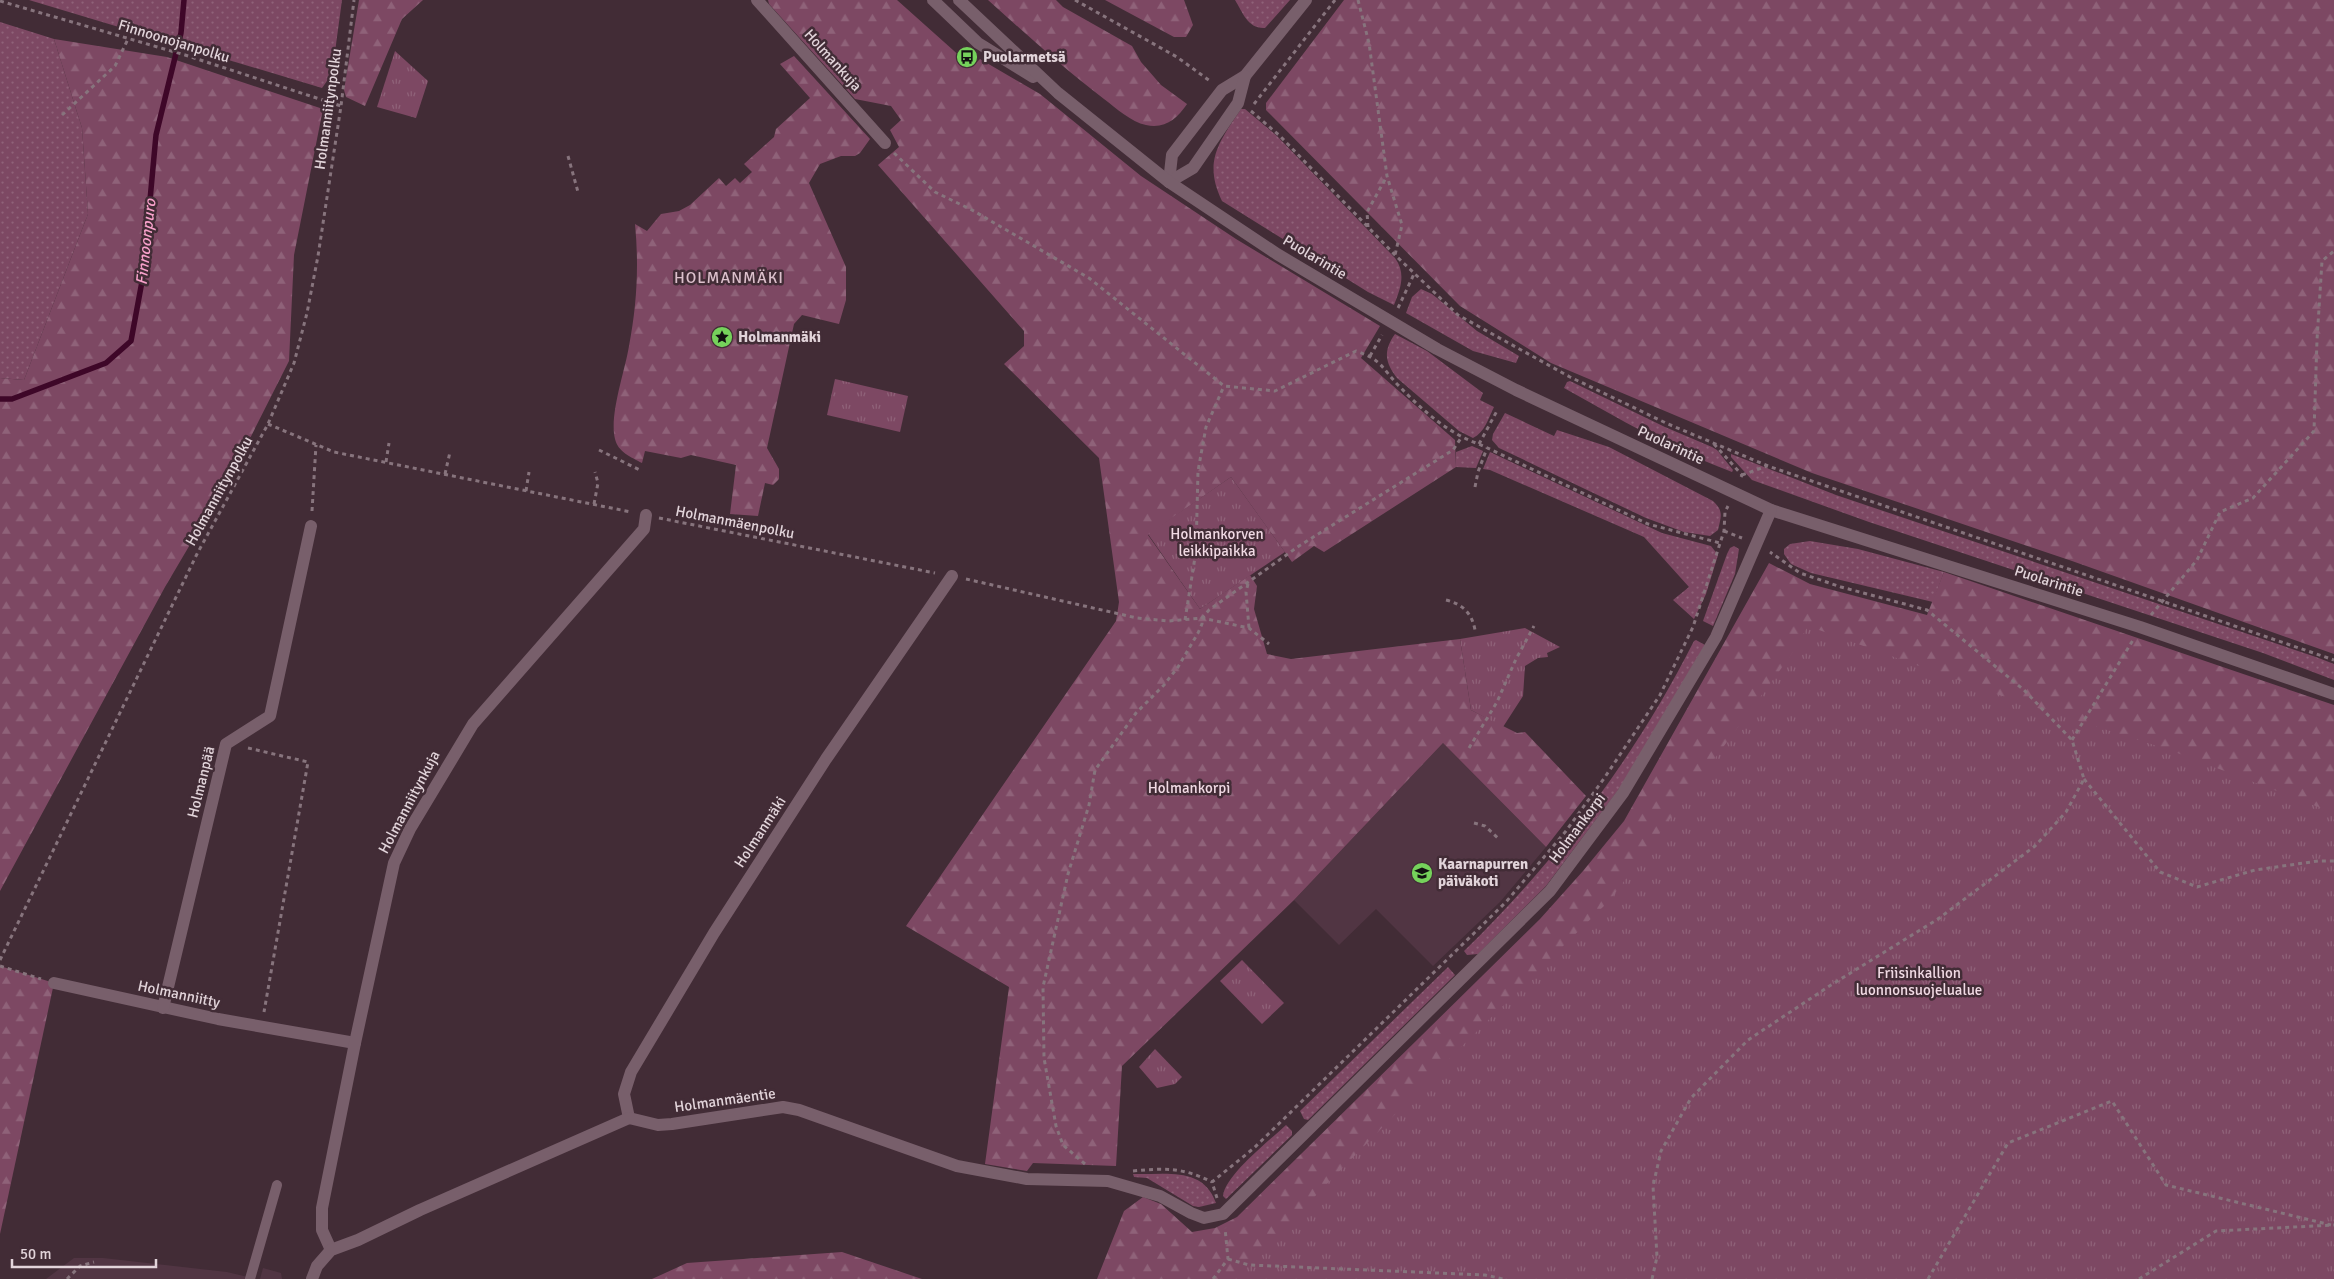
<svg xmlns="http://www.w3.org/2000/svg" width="2334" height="1279" font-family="Signika,sans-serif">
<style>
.built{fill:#513543}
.grass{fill:url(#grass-dots)}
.forest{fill:url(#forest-firs)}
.park{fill:url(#park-tufts)}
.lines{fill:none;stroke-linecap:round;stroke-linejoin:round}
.stream{stroke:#3e0728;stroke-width:5.5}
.path{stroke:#87747d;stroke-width:3;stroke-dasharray:4 4;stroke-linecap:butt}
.lane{stroke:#785f6b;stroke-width:10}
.street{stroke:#785f6b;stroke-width:12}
.secondary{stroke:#785f6b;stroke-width:12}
.labels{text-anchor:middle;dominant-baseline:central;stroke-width:5;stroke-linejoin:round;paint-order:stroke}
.street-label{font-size:15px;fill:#e2d4da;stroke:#422c36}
.poi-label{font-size:15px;font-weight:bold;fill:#e2d4da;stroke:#422c36;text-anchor:start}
.park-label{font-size:15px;fill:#f1dae4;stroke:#422c36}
.water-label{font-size:16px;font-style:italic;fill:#f8a1cb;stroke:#422c36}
.neighbourhood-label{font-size:16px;letter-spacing:1px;fill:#dcc0cc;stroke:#422c36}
</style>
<defs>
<pattern id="grass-dots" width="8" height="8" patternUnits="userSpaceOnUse" patternTransform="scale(1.25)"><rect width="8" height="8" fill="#7d4863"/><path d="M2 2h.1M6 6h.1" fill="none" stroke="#8f6279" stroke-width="1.8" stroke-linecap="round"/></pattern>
<pattern id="forest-firs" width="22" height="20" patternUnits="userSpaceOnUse" patternTransform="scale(1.25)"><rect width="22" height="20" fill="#7d4863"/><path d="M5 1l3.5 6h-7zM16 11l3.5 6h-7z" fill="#8f6279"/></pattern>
<pattern id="park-tufts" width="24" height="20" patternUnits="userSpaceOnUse" patternTransform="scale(1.25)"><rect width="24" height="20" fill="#7d4863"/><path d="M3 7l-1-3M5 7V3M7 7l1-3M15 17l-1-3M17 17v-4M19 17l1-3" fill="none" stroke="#8f6279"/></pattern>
</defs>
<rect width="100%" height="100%" fill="#422c36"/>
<g class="built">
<polygon points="1443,743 1546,847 1500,902 1433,966 1376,909 1339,945 1294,900"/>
<polygon points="74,1258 103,1258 227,1272 256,1279 46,1279"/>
<polygon points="263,1268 281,1273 282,1279 260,1279"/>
</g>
<g class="grass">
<polygon points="29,0 342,0 332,74 322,88"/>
<path d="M 1235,0 L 1290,0 L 1265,28 C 1248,29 1243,13 1235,0 Z"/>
<polygon points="0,22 54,39 82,128 88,214 24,380 0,378"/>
<path d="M 1241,109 L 1245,109 L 1277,136 L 1395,258 C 1406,273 1401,288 1394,305 L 1368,292 L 1222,201 C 1203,162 1219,142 1241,109 Z"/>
<polygon points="1421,289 1432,294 1477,331 1519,356 1516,363 1473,351 1406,313 1412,297"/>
<path d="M 1395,334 L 1427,351 L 1483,393 L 1480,400 L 1494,407 C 1488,419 1485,432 1473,438 L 1459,431 L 1397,378 C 1385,362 1383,351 1395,334 Z"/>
<path d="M 1570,381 L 1665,427 L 1712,447 L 1717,450 L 1733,470 L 1732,472 C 1673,450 1619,419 1564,388 L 1567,382 Z"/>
<path d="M 1505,413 L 1554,436 L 1557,430 L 1609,447 L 1713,501 C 1724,511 1721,517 1718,530 L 1710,536 L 1684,532 L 1646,518 L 1499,448 L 1492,440 L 1493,434 Z"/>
<polygon points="1472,446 1483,451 1476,468 1456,467 1456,452"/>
<polygon points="1490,452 1662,533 1711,546 1718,555 1706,594 1694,619 1673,600 1689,587 1644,537 1490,470 1483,469"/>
<polygon points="1731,454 1836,495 2316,657 2334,664 2334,680 2263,653 1869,522 1752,480 1731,457"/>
<polygon points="1810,541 1858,549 1944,572 1933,602 1811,573 1791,564 1784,554 1784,549 1790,544"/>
<polygon points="1734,546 1739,549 1735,574 1713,626 1703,621 1727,554 1730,548"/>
<path d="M 1696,640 L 1705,645 L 1622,785 L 1546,886 L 1478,954 L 1467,955 L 1464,951 C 1558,859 1634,759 1694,641 Z"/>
<polygon points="1448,967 1455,975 1308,1120 1304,1119 1300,1111"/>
<path d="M 1286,1125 L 1292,1131 L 1292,1135 L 1226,1199 L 1223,1196 C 1225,1175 1270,1140 1286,1125 Z"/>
<path d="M 1133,1174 C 1166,1175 1203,1166 1216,1203 L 1199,1207 L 1193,1206 L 1147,1178 L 1134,1177 Z"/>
</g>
<g class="forest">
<polygon points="359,0 423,0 402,19 365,106 346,97 344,90"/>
<polygon points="768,0 897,0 972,67 980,59 1040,94 1141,176 1236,239 1380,326 1361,358 1455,440 1456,467 1324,552 1314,546 1292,562 1231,477 1148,535 1200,609 1250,575 1257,586 1254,609 1267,654 1291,659 1460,639 1471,710 1517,733 1525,732 1586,796 1546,847 1443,743 1294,900 1122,1066 1116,1166 1033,1163 1027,1171 985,1164 1009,987 906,926 1116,621 1119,602 1099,458 1004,364 1024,346 1024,331 878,165 899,147 890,130 901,120 891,106 855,99 769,4"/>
<path d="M 988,0 L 1056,0 L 1063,7 L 1132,46 L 1141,62 L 1161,85 L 1187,104 C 1177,119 1165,129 1146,125 C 1131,122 1116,108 1104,99 C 1063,68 1026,34 988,0 Z"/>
<polygon points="1105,0 1184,0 1193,25 1186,37 1174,37"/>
<polygon points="1344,0 2334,0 2334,654 2072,561 1812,473 1551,363 1460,306 1266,110 1266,103"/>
<polygon points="54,39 167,57 323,109 294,255 289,361 234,470 165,587 0,891 0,378 24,380 88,214 82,128"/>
<path d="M 794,56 L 870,139 L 860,153 L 855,156 L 841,156 L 820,164 L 809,183 L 846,267 L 846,300 L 839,324 L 802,315 L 794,324 L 767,448 L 779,469 L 779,479 L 773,485 L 765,483 L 758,516 L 730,514 L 736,465 L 691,455 L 681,458 L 645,451 L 642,463 C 631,457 618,452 615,439 C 609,415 625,371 629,346 C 637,305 639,265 635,224 L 647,231 L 661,214 L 679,211 L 690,205 L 719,178 L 726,186 L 735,178 L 740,183 L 752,172 L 744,164 L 774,137 L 776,129 L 810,98 L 780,64 Z"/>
<polygon points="1769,563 1810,584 1927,615 1944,572 2334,705 2334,1279 1097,1279 1124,1211 1143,1197 1161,1204 1192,1232 1215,1228 1237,1217 1540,919 1583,871 1624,821"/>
<polygon points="0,966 54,983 0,1234"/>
<polygon points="842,1252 922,1279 652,1279 687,1263"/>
</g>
<g class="park">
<polygon points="395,51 428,81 416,118 377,107"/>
<polygon points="835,379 908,396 900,432 827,415"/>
<polygon points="1231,477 1285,552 1200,609 1148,534"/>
<polygon points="1808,626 2019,702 2167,749 2334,813 2334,1279 1234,1279 1460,1048 1610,900 1789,658"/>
<polygon points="1525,628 1560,647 1547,653 1548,657 1538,658 1525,666 1523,696 1503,727 1471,710 1460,639"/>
<polygon points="1242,960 1284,1003 1262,1024 1220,981"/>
<polygon points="1155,1049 1182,1077 1175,1084 1157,1088 1139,1067"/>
</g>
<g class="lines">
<polyline class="stream" points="0,399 12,399 106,363 131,341 143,276 156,135 181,33 184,0"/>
<g class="path">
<polyline points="1075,0 1177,57 1210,81"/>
<polyline points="1358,0 1369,43 1387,176 1402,225 1395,255"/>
<polyline points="0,1 185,55 341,106"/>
<polyline points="1254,104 1335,0"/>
<polyline points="1251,111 1280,136 1395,255 1458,315 1570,377 1668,424 1768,466 2334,660"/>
<polyline points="62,115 115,66 128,39"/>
<path d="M 894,153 L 935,192 L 972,210 L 1089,278 L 1224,386 L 1275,391 L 1356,351 C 1383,360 1382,369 1400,387 C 1422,410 1449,434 1479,444 L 1648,524 L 1720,543"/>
<polyline points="568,156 578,192"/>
<polyline points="1368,227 1367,212 1387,176"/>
<polyline points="1398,308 1414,274"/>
<polyline points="1370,356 1382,335"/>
<polyline points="268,424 334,452 631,512"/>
<polyline points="1479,444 1498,409"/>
<polyline points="1714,444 1742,475 1740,479"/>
<polyline points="599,450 640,470"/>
<polyline points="386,462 389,443"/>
<polyline points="445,474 450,452"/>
<polyline points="1742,475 1767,466"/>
<polyline points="1475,487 1478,472 1487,448"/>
<polyline points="526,491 529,472"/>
<polyline points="594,504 598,483 595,472"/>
<polyline points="312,511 316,445"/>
<polyline points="659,518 935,573"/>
<polyline points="1724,531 1742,538"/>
<polyline points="966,579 1137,618 1169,621 1202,618 1249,628 1269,644"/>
<polyline points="1248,584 1246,592 1249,628"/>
<path d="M 1446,600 C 1462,604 1472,613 1475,630"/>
<polyline points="2151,615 2197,560 2220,512 2253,498 2314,431 2317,340 2322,261 2334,251"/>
<polyline points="1185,620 1196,551 1198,471 1206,427 1224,386"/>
<polyline points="2072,740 2133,640"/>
<polyline points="248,748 308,762 264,1012"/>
<polyline points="1469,748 1497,702 1516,659 1534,626"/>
<polyline points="2084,779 2160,872 2197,887 2255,870 2318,861 2334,861"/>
<polyline points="1474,823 1485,826 1500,840"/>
<polyline points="0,960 197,554 268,424 294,363 307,313 318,256 341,106 354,0"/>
<polyline points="0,966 41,979"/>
<polyline points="1085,1164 1063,1145 1056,1126 1044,1058 1043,987 1068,874 1089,805 1095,770 1136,713 1164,685 1178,667 1198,633 1202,624 1202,618 1209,610 1299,546 1453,450 1461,438"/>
<path d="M 1133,1171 C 1165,1168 1182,1167 1212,1182"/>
<polyline points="1217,1198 1212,1182 1254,1148 1506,902 1566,831 1605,777 1660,695 1693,627 1724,531 1725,512 1728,506"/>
<polyline points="1228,1259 1249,1265 1485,1275 1503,1279"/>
<polyline points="67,1279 80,1266 94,1262"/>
<polyline points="1213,1279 1228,1259 1225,1228"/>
<polyline points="1652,1279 1657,1257 1653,1186 1661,1151 1691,1098 1748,1040 1831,985 1938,919 2035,846 2066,812 2084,779 2072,740 2024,690 1927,610 1841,587 1800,573 1770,552"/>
<polyline points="1928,1279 2008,1143 2112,1101 2166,1185 2331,1225"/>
<polyline points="2139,1279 2216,1231 2334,1225"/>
</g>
<polyline class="lane" points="250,1279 277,1185"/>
<g class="street">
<polyline points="757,0 885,143"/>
<polyline points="1169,182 1172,155 1222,90 1245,76 1306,0"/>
<polyline points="1169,182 1193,168 1238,103 1245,76"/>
<polyline points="54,983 218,1019 355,1043"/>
<polyline points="163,1008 226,744 270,716 311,526"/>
<polyline points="629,1118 624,1094 631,1072 714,933 826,759 952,576"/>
<polyline points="331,1250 322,1230 322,1208 355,1043 394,863 410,829 473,724 644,529 646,515"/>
</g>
<g class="secondary">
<polyline points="933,0 978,43 1033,77"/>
<polyline points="959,0 1058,93 1169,182 1277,254 1437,349 1516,390 1771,510 2140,627 2334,694"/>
<polyline points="312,1279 317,1266 331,1250 358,1240 420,1210 629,1118 658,1125 672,1124 783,1107 799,1110 957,1166 1027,1179 1108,1181 1160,1196 1191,1213 1204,1218 1223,1214 1550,891 1623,793 1716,637 1771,510"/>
</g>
</g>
<defs>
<g id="bus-disc" transform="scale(1.125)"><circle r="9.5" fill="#75d25b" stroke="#422c36"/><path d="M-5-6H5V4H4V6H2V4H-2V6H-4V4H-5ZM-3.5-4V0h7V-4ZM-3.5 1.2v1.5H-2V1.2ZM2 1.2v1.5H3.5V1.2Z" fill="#111"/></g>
<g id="sight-disc" transform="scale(1.125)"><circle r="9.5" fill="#75d25b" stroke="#422c36"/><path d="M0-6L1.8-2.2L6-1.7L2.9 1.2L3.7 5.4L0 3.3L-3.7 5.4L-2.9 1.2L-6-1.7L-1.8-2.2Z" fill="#111"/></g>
<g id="school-disc" transform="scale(1.125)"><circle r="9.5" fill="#75d25b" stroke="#422c36"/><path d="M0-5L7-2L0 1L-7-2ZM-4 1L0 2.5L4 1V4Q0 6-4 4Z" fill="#111"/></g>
</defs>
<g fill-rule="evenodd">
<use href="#bus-disc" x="967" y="57"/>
<use href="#sight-disc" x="722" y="337"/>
<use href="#school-disc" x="1422" y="873"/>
</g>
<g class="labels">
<g class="street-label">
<text transform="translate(174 41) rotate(17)">Finnoonojanpolku</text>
<text transform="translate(833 60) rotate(48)">Holmankuja</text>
<text transform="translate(328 109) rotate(-82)">Holmanniitynpolku</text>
<text transform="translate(1315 257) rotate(31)">Puolarintie</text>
<text transform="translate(1671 445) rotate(25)">Puolarintie</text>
<text transform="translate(219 491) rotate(-61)">Holmanniitynpolku</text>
<text transform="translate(735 522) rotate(11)">Holmanmäenpolku</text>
<text transform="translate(2049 581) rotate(18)">Puolarintie</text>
<text transform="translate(201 782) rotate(-76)">Holmanpää</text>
<text transform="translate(409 802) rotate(-62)">Holmanniitynkuja</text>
<text transform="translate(1577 828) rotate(-53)">Holmankorpi</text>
<text transform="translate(760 832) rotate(-57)">Holmanmäki</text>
<text transform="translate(179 994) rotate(12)">Holmanniitty</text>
<text transform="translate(725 1100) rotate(-8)">Holmanmäentie</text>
</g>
<g class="poi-label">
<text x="983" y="57">Puolarmetsä</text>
<text x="738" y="337">Holmanmäki</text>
<text x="1438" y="864">Kaarnapurren<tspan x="1438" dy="17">päiväkoti</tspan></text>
</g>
<g class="park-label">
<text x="1217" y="534">Holmankorven<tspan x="1217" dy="17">leikkipaikka</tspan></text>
<text x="1189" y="788">Holmankorpi</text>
<text x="1919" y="973">Friisinkallion<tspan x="1919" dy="17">luonnonsuojelualue</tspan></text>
</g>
<g class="water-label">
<text transform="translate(146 242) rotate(-84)">Finnoonpuro</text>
</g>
<g class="neighbourhood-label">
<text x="729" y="278">HOLMANMÄKI</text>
</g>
</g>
<path d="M12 1259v8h144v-8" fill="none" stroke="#e2d4da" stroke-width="2.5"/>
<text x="20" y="1259" font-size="15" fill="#e2d4da" stroke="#422c36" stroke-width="4" paint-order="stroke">50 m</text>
</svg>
